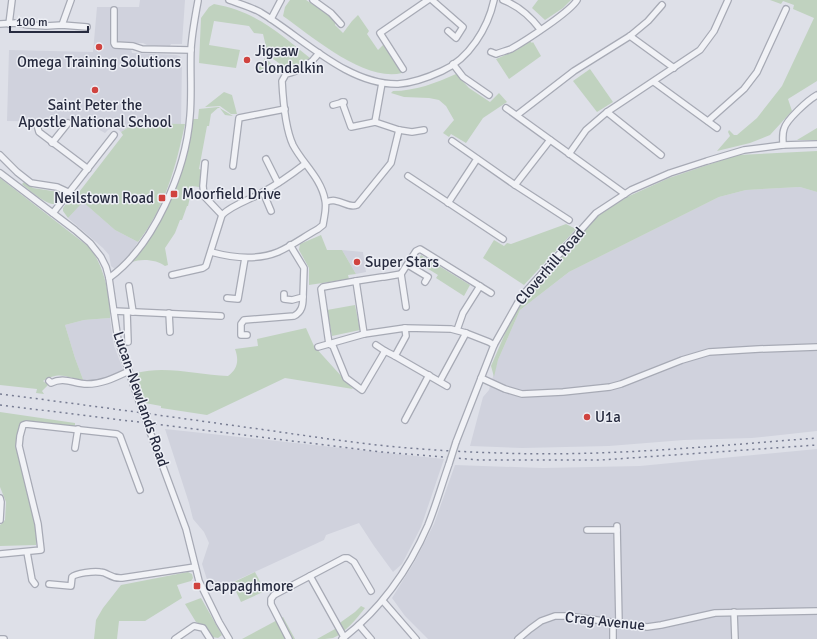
<svg xmlns="http://www.w3.org/2000/svg" width="817" height="639" font-family="Signika,sans-serif">
<style>
.built{fill:#d0d2dd}
.green{fill:#c0d2bf}
.lines{fill:none;stroke-linecap:round;stroke-linejoin:round}
.minor-casing{stroke:#a7aab5;stroke-width:8}
.minor{stroke:#f1f2f6;stroke-width:5.5}
.rail{stroke:#777c92;stroke-width:1.5;stroke-dasharray:2 4;stroke-linecap:butt}
.minor-bridge-casing{stroke:#a7aab5;stroke-width:8;stroke-linecap:butt}
.minor-bridge{stroke:#f1f2f6;stroke-width:5.5}
.poi-dot{fill:#d0433f;stroke:#edeff5;stroke-width:1.5}
.labels{text-anchor:middle;dominant-baseline:central;stroke-width:3;stroke-linejoin:round;paint-order:stroke}
.poi-label{font-size:15px;fill:#272b3f;stroke:#edeff5;text-anchor:start}
.street-label{font-size:15px;fill:#272b3f;stroke:#edeff5}
</style>
<rect width="100%" height="100%" fill="#dee0e8"/>
<g class="built">
<polygon points="140,0 185,0 182,44 171,44 170,46 147,45 143,43 125,43 125,48 131,49 132,53 176,55 180,56 182,60 181,124 135,123 121,132 118,129 113,128 108,130 105,133 94,127 81,124 80,122 7,121 9,50 93,52 97,7 139,7"/>
<polygon points="800,187 817,192 817,431 752,438 684,440 609,446 522,448 470,446 483,397 489,390 498,360 520,310 569,272 719,197 746,190"/>
<polygon points="83,202 115,230 138,242 126,260 115,269 111,266 109,255 103,248 68,218"/>
<polygon points="342,250 363,252 366,272 356,274"/>
<polygon points="110,318 114,346 123,369 121,372 106,379 84,382 75,358 65,325 84,320"/>
<polygon points="165,429 444,459 421,527 402,564 393,572 374,546 359,523 326,535 324,540 211,592 202,564 209,543 204,532 193,519 189,503"/>
<polygon points="817,449 817,639 428,639 405,616 392,598 415,561 434,524 455,465 543,468 640,466"/>
</g>
<g class="green">
<path d="M 290,0 L 306,0 L 337,20 L 335,25 L 343,33 L 352,21 L 358,15 L 369,31 L 367,34 L 378,50 L 384,44 L 402,73 C 364,82 313,37 283,16 L 285,7 Z"/>
<polygon points="538,0 571,0 563,8 545,20 532,8"/>
<polygon points="770,0 817,0 817,81 788,99 792,111 770,135 750,143 717,151 730,136 728,132 729,130 734,135 737,135 757,118 782,86 814,18 793,9 794,5 783,1 781,4"/>
<path d="M 214,4 C 255,11 279,33 310,58 L 295,68 L 288,70 L 268,55 L 263,34 L 254,33 L 249,26 L 214,21 L 209,45 L 240,50 L 236,68 L 199,63 L 201,18 L 209,7 Z"/>
<polygon points="530,41 532,43 533,42 541,56 509,79 496,59 517,50"/>
<polygon points="265,58 275,67 278,72 278,74 271,72 257,71"/>
<polygon points="590,69 613,102 597,112 573,81"/>
<path d="M 456,74 L 469,88 L 490,102 L 499,93 L 507,102 L 483,118 L 466,143 L 451,134 L 449,137 L 443,133 L 454,120 L 446,106 L 439,100 L 429,98 L 404,97 L 391,93 L 393,91 C 415,91 436,83 456,74 Z"/>
<polygon points="224,92 232,95 237,114 231,114 220,106 205,107"/>
<path d="M 218,107 L 233,116 L 225,115 L 219,107 L 211,114 L 209,126 L 207,126 L 199,169 L 202,170 L 201,186 L 199,187 L 192,186 L 190,191 L 187,193 L 187,194 L 190,195 L 190,197 L 188,206 L 187,206 L 182,220 L 180,220 L 175,233 L 165,248 L 168,265 L 165,266 C 158,260 142,258 132,262 C 164,220 188,172 193,119 L 198,119 L 199,109 Z"/>
<path d="M 135,123 L 185,124 C 176,166 165,208 138,242 L 115,230 L 83,202 L 68,218 L 63,211 L 63,208 L 69,200 L 73,200 L 123,135 L 121,132 Z"/>
<polygon points="817,128 817,140 797,140"/>
<polygon points="817,151 817,192 800,187 746,190 719,197 569,272 520,310 498,360 494,377 491,366 510,322 524,297 599,215 627,197 669,178 737,155"/>
<path d="M 0,178 L 89,247 C 103,263 111,296 110,318 L 84,320 L 65,325 L 75,358 L 84,382 C 67,377 60,371 43,381 L 48,385 L 42,391 L 44,394 L 36,393 L 37,389 L 0,385 Z"/>
<path d="M 24,182 L 33,188 L 59,192 L 62,195 L 55,204 C 46,205 29,190 22,184 Z"/>
<polygon points="566,224 576,229 524,285 483,258 494,240 504,246 507,243 511,244"/>
<polygon points="321,235 327,250 342,250 356,274 348,275 349,279 309,285 309,268 299,250 300,244"/>
<polygon points="421,255 470,285 464,296 436,278 438,275 417,262"/>
<polygon points="355,305 360,330 332,336 327,310"/>
<path d="M 306,328 L 314,346 L 353,389 L 285,378 L 207,415 L 161,408 L 161,406 L 145,403 L 136,373 C 166,365 198,375 228,376 C 238,369 239,360 235,349 L 258,346 L 257,339 Z"/>
<polygon points="0,412 75,423 75,426 27,421 21,424 19,434 37,527 36,545 0,546 0,525 5,520 6,502 0,487"/>
<polygon points="188,572 192,574 193,578 191,581 177,585 182,598 145,621 119,621 117,639 94,639 96,620 103,608 121,585"/>
<polygon points="255,572 265,591 241,602 232,583"/>
<polygon points="201,598 222,635 218,638 212,637 205,626 196,622 185,604"/>
<path d="M 361,606 L 365,608 C 358,617 344,634 333,638 C 328,639 322,639 317,639 L 335,629 L 341,622 L 355,612 Z"/>
<polygon points="283,617 295,639 242,639"/>
</g>
<g class="lines">
<g class="minor-casing">
<g id="minor">
<path d="M 229,0 C 240,4 251,7 260,12 C 302,37 347,85 398,84 C 413,83 429,77 442,71 C 469,59 488,28 494,0"/>
<polyline points="313,0 331,13 341,24"/>
<polyline points="432,0 463,27 456,38 448,31"/>
<path d="M 503,0 C 519,6 530,16 540,29"/>
<polyline points="114,10 114,43 115,45 133,46 142,49 191,50"/>
<polyline points="271,19 281,0"/>
<polyline points="0,24 16,23 29,25 46,26 62,25 87,27"/>
<polyline points="9,24 12,0"/>
<polyline points="62,25 71,0"/>
<polyline points="630,36 674,68"/>
<path d="M 491,52 L 496,54 C 501,52 506,51 511,49 C 525,41 570,12 577,0"/>
<polyline points="453,64 463,77 489,95"/>
<polyline points="403,69 380,33 428,0"/>
<polyline points="654,82 717,128"/>
<polyline points="342,102 351,127 375,122 399,130 412,132 424,130"/>
<polyline points="333,105 344,102"/>
<polyline points="506,108 625,194"/>
<polyline points="607,112 661,155"/>
<polyline points="517,115 574,71 630,36 648,21 662,5"/>
<polyline points="708,121 744,89 757,72 786,9"/>
<polyline points="375,122 382,83"/>
<polyline points="37,125 39,132 88,169"/>
<polyline points="452,141 515,185 569,220"/>
<polyline points="52,143 68,123"/>
<path d="M 783,145 C 783,140 782,134 784,129 C 786,120 808,100 817,95"/>
<polyline points="569,154 586,130 607,112 700,50 714,31 728,0"/>
<polyline points="0,155 17,172 31,183 57,187 70,193"/>
<polyline points="266,159 278,183"/>
<polyline points="205,163 203,186 204,196 222,215"/>
<polyline points="233,166 239,118 285,109"/>
<polyline points="0,173 75,230 90,243 101,257 106,267 109,278 118,340 139,401"/>
<polyline points="408,176 503,239"/>
<polyline points="515,185 550,140"/>
<polyline points="263,192 271,211"/>
<path d="M 326,202 C 329,201 333,200 336,201 C 344,202 349,208 357,205 L 391,163 L 399,130"/>
<polyline points="448,203 477,159"/>
<polyline points="53,213 114,135"/>
<path d="M 211,252 C 233,258 256,261 278,252 C 292,246 305,236 318,229 L 323,225 C 324,218 327,208 325,200 C 321,178 303,164 293,145 C 285,128 283,100 282,81 L 286,74 C 300,71 311,64 319,53"/>
<polyline points="408,265 428,277 425,282"/>
<polyline points="401,274 416,251 420,249 491,293"/>
<path d="M 172,275 L 203,268 L 206,266 L 222,215 C 233,204 250,200 263,192 C 278,184 292,174 305,164"/>
<polyline points="384,277 401,274 406,307"/>
<path d="M 109,278 C 154,246 186,170 190,116 C 192,94 190,71 191,49 C 192,33 195,17 198,1"/>
<polyline points="356,281 382,277"/>
<polyline points="129,286 133,312"/>
<polyline points="284,294 284,299 292,300 303,297 304,268 290,245"/>
<polyline points="227,298 238,299 245,258"/>
<polyline points="114,311 221,316"/>
<polyline points="127,312 128,342"/>
<polyline points="169,313 170,332"/>
<polyline points="405,328 406,336 395,356 447,386"/>
<polyline points="457,330 463,313 480,286"/>
<polyline points="364,334 356,281 323,287 321,289 329,344 333,346 346,378 362,390 385,351"/>
<path d="M 247,335 L 241,335 L 241,324 L 244,320 L 294,316 C 302,312 303,305 303,297"/>
<polyline points="376,345 385,351 395,356"/>
<polyline points="318,347 364,334 405,328 451,329 466,333 489,342 494,345"/>
<polyline points="481,378 505,389 522,394 563,392 610,387 621,384 682,360 709,352 759,349 817,347"/>
<path d="M 49,381 L 51,383 C 64,376 74,384 87,384 C 103,384 116,377 129,371"/>
<polyline points="440,381 466,333"/>
<polyline points="405,420 429,375"/>
<polyline points="149,429 186,529 199,581 219,622 229,639"/>
<polyline points="456,442 494,345 521,297 596,213 631,190 670,173 707,161 744,150 783,145 817,144"/>
<polyline points="75,448 78,429"/>
<polyline points="0,498 1,502 0,520"/>
<polyline points="617,526 619,624"/>
<polyline points="587,530 617,530"/>
<polyline points="27,552 32,580 35,584"/>
<polyline points="0,554 41,550 38,524 19,446 20,436 23,425 26,424 117,434 120,436 140,490"/>
<polyline points="310,576 344,637"/>
<path d="M 49,584 L 71,586 L 72,577 C 76,573 94,571 100,572 C 108,572 110,579 122,578 L 195,567"/>
<polyline points="383,601 416,639"/>
<polyline points="734,612 735,639"/>
<polyline points="359,625 371,639"/>
<polyline points="0,639 4,639"/>
<polyline points="175,639 194,626 203,628 210,639"/>
<polyline points="289,639 271,604 271,599 274,595 344,558 348,558 354,562 371,591"/>
<path d="M 342,639 C 380,610 409,569 428,525 C 436,505 442,484 449,464"/>
<polyline points="518,639 530,629 541,621 555,616 568,616 647,627 661,625 715,613 817,611"/>
<polyline points="613,639 613,623"/>
</g>
</g>
<use href="#minor" class="minor"/>
<g class="rail">
<path d="M 0,394 C 79,404 158,415 237,426 C 290,433 343,442 397,447 C 431,450 465,452 500,453 C 606,457 712,446 817,438"/>
<polyline points="0,405 382,452 480,460 601,460 817,445"/>
</g>
<g class="minor-bridge-casing">
<g id="minor-bridge">
<polyline points="139,401 149,429"/>
<polyline points="449,464 456,442"/>
</g>
</g>
<use href="#minor-bridge" class="minor-bridge"/>
</g>
<g class="poi-dot">
<circle cx="99" cy="47" r="4"/>
<circle cx="247" cy="60" r="4"/>
<circle cx="95" cy="90" r="4"/>
<rect x="170" y="190" width="8" height="8" rx="2"/>
<rect x="158" y="194" width="8" height="8" rx="2"/>
<circle cx="357" cy="262" r="4"/>
<circle cx="587" cy="417" r="4"/>
<rect x="193" y="582" width="8" height="8" rx="2"/>
</g>
<g class="labels">
<g class="poi-label">
<text x="255" y="51">Jigsaw<tspan x="255" dy="17">Clondalkin</tspan></text>
<text x="99" y="62" text-anchor="middle">Omega Training Solutions</text>
<text x="95" y="105" text-anchor="middle">Saint Peter the<tspan x="95" dy="17">Apostle National School</tspan></text>
<text x="182" y="194">Moorfield Drive</text>
<text x="154" y="198" text-anchor="end">Neilstown Road</text>
<text x="365" y="262">Super Stars</text>
<text x="595" y="417">U1a</text>
<text x="205" y="586">Cappaghmore</text>
</g>
<g class="street-label">
<text transform="translate(550 266) rotate(-49)">Cloverhill Road</text>
<text transform="translate(141 399) rotate(71)">Lucan-Newlands Road</text>
<text transform="translate(605 621) rotate(6)">Crag Avenue</text>
</g>
</g>
<path d="M10 26v6h78v-6" fill="none" stroke="#272b3f" stroke-width="2"/>
<text x="16" y="26" font-size="12" fill="#272b3f" stroke="#edeff5" stroke-width="3" paint-order="stroke">100 m</text>
</svg>
